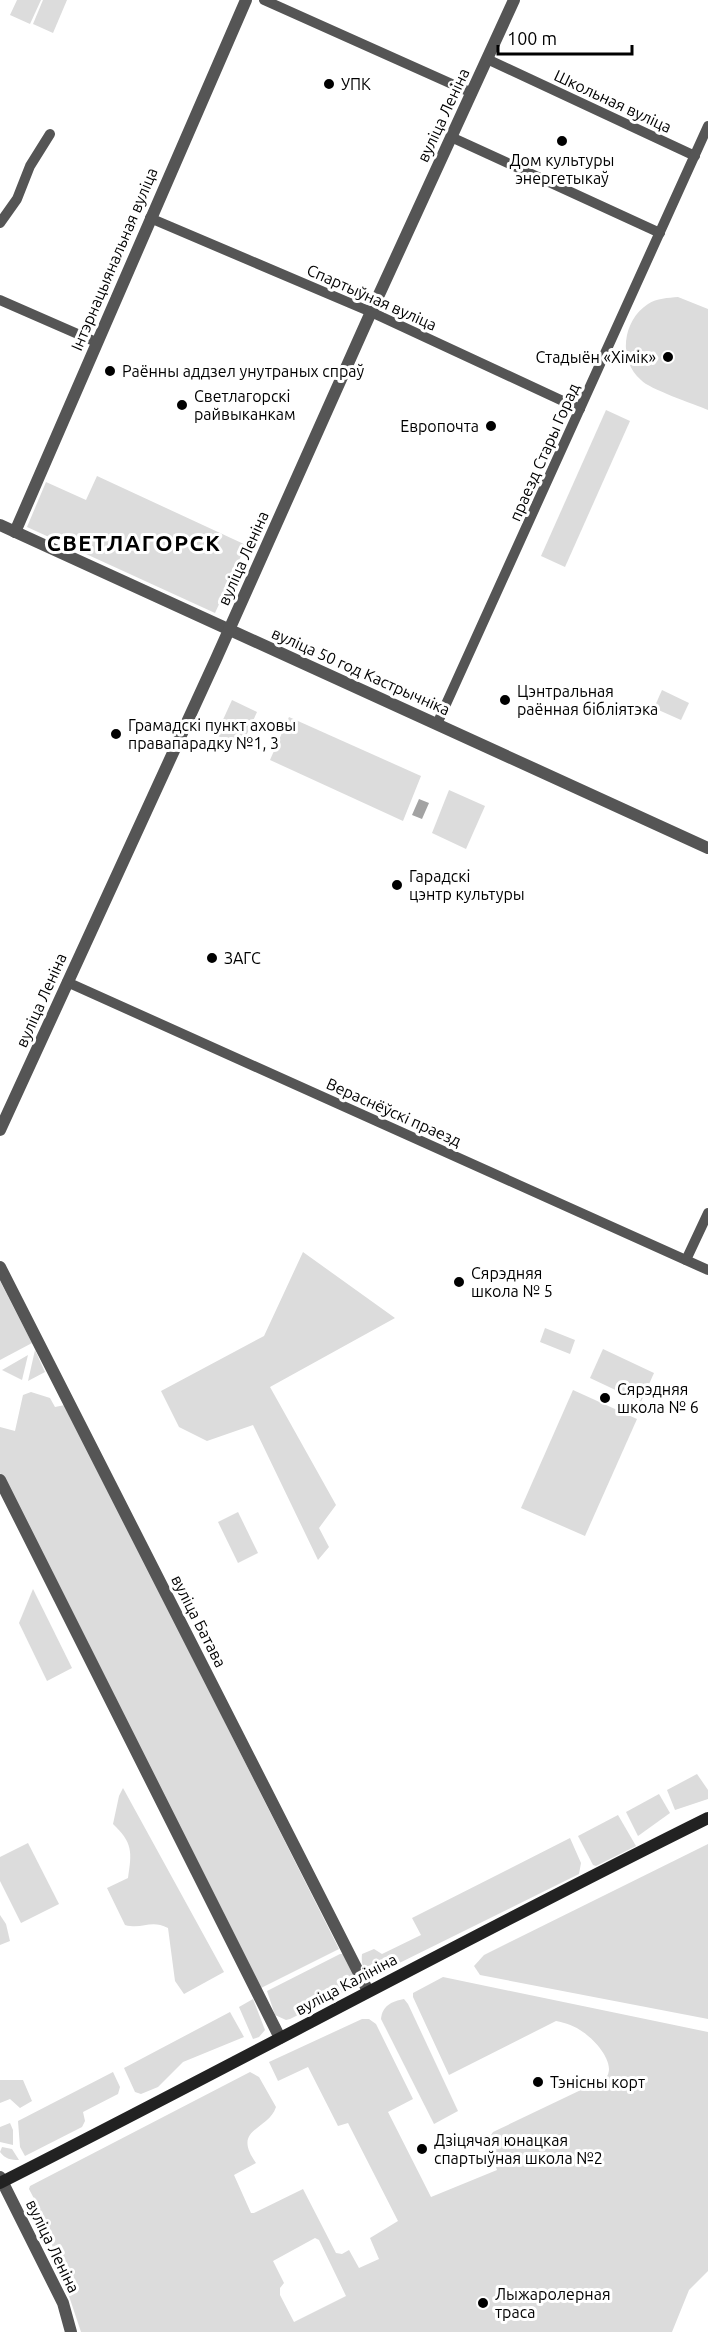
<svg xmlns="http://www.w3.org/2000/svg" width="708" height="2332" font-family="Ubuntu,sans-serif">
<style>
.green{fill:#dcdcdc;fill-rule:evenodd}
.water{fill:#a3a3a3}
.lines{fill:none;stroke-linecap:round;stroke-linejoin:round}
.minor{stroke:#555;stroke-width:10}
.tertiary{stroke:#555;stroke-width:12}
.secondary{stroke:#222;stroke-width:12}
.poi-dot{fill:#000;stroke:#fff;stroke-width:2}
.labels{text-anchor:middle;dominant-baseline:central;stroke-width:6;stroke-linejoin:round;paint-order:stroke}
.poi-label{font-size:16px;fill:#000;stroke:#fff;text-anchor:start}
.street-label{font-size:16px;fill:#000;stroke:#fff}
.district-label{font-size:22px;font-weight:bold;letter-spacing:1.5px;fill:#000;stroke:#fff}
</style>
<rect width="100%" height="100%" fill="#fff"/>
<g class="green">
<polygon points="17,0 41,0 30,24 10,15"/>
<polygon points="43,0 67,0 53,33 33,24"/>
<path d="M 678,297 L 708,309 L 708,410 C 694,404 649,389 641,380 C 618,360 622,321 648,304 C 657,298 668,298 678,297 Z"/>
<polygon points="606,410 630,421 565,567 541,556"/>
<polygon points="97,476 246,545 215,613 27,527 46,482 86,500"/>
<polygon points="662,690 689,703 681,720 654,708"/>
<polygon points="232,700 257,712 241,747 216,735"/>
<polygon points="289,717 421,776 403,821 270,760"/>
<polygon points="449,790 485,806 466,849 432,833"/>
<polygon points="303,1252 395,1318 270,1387 336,1505 319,1528 329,1547 318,1560 253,1425 207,1441 179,1427 161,1391 264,1336"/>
<polygon points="0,1281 32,1343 0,1360"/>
<polygon points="545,1328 575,1340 570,1354 540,1342"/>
<polygon points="603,1349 654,1373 641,1402 590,1378"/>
<polygon points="35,1350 45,1372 28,1381"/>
<polygon points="28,1355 22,1380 2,1370"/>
<polygon points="573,1390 637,1419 585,1536 521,1508"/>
<polygon points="31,1392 50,1398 55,1407 65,1405 339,1949 261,1988 0,1473 0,1427 15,1431 23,1395"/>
<polygon points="238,1512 258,1553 238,1563 218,1522"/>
<polygon points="33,1589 72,1668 47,1681 19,1623"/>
<polygon points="697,1774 708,1790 708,1799 675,1810 667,1790"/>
<path d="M 123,1788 L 224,1972 L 184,1994 L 175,1981 L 168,1928 C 150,1919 143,1930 125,1925 L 107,1888 L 128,1878 C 132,1852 133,1843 113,1824 L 119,1796 Z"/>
<polygon points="659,1794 670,1813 638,1836 626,1812"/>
<polygon points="618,1815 636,1846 596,1866 593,1865 578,1836"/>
<path d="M 570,1838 L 581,1863 L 579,1874 L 371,1977 C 363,1970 361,1964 362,1954 L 374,1949 L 382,1954 L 421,1935 L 412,1918 Z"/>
<polygon points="28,1843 59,1904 21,1923 0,1881 0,1857"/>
<polygon points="708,1844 708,2019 480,1975 474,1966 484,1955"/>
<polygon points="0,1915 6,1924 10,1941 0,1945"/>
<path d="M 340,1954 L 343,1954 C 349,1965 357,1975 352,1988 L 290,2019 L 286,2020 L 275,2015 L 267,1991 Z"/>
<path d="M 443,1977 L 708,2032 L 708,2271 L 689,2290 L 672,2332 L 81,2332 L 41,2212 L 29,2189 L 30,2186 L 250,2072 L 259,2077 L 276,2107 C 268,2131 231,2128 256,2163 L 234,2175 L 251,2213 L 254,2213 L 303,2189 L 336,2253 L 342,2254 L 349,2250 L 359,2268 L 379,2259 L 370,2238 L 398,2221 L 348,2123 L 338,2126 L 308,2067 L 278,2081 L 269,2062 L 362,2019 L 369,2019 L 376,2024 L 413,2099 L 388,2112 L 431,2197 L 497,2170 C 493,2158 484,2143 493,2132 L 606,2078 C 617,2064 595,2040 583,2032 C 575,2026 566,2023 556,2021 L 449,2075 L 413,1997 L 413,1993 ZM 315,2238 L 319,2240 L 346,2296 L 294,2322 L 280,2295 L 280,2288 L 284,2283 L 273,2261 Z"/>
<polygon points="253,1999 265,2030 259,2037 253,2039 239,2007"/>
<path d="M 404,1999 L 408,2004 L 458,2111 L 434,2124 L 381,2019 C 382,2006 392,2001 404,1999 Z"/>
<polygon points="230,2012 244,2037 183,2062 158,2087 141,2094 135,2092 124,2068"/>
<polygon points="113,2072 120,2087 118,2094 83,2112 85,2121 82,2127 25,2156 20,2147 18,2121"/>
<polygon points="0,2080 23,2080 32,2101 20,2108 10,2099 0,2103"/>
<polygon points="10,2123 13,2130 13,2145 0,2142 0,2127"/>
<path d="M 2,2147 L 12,2149 L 19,2160 C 11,2160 5,2159 0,2152 Z"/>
</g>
<polygon class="water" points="419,799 429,803 422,819 412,815"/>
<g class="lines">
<g class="minor">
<polyline points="264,0 472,93"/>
<polyline points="487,59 695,156"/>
<polyline points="451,137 660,233"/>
<polyline points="150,218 371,312 580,409"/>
<polyline points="0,223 17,199 30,166 50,134"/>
<polyline points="0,300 96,342"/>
<polyline points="437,724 708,126"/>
<polyline points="67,982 708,1270"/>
<polyline points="686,1260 708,1213"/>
</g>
<g class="tertiary">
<polyline points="0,525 708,848"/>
<polyline points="15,532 246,0"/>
<polyline points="0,1130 216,659 371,312 514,0"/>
<polyline points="0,1267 368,1991"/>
<polyline points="0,1480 280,2038"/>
<polyline points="0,2177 63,2303 71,2332"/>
</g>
<path class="secondary" d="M 0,2183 C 237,2063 470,1936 708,1818"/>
</g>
<g class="poi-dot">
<circle cx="329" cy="84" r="6"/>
<circle cx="562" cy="141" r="6"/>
<circle cx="668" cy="357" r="6"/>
<circle cx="110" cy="371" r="6"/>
<circle cx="182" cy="405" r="6"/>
<circle cx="491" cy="426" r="6"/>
<circle cx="505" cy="700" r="6"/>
<circle cx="116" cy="734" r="6"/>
<circle cx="397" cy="885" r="6"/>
<circle cx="212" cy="958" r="6"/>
<circle cx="459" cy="1282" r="6"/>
<circle cx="605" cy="1398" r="6"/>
<circle cx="538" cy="2082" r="6"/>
<circle cx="422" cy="2149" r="6"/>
<circle cx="483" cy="2303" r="6"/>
</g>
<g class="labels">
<g class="poi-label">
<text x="341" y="84">УПК</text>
<text x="562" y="160" text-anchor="middle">Дом культуры<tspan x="562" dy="18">энергетыкаў</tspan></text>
<text x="656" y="357" text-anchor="end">Стадыён «Хімік»</text>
<text x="122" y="371">Раённы аддзел унутраных спраў</text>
<text x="194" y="396">Светлагорскі<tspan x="194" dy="18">райвыканкам</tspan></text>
<text x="479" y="426" text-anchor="end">Европочта</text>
<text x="517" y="691">Цэнтральная<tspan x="517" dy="18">раённая бібліятэка</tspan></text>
<text x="128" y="725">Грамадскі пункт аховы<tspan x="128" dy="18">правапарадку №1, 3</tspan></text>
<text x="409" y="876">Гарадскі<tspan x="409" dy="18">цэнтр культуры</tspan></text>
<text x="224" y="958">ЗАГС</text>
<text x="471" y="1273">Сярэдняя<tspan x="471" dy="18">школа № 5</tspan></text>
<text x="617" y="1389">Сярэдняя<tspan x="617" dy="18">школа № 6</tspan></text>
<text x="550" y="2082">Тэнісны корт</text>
<text x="434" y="2140">Дзіцячая юнацкая<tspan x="434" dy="18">спартыўная школа №2</tspan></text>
<text x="495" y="2294">Лыжаролерная<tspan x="495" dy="18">траса</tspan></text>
</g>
<g class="street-label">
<text transform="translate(613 101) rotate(25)">Школьная вуліца</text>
<text transform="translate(443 115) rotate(-65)">вуліца Леніна</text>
<text transform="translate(114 259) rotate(-67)">Інтэрнацыянальная вуліца</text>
<text transform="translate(372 297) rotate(24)">Спартыўная вуліца</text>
<text transform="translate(544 452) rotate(-66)">праезд Стары Горад</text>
<text transform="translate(243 558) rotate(-66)">вуліца Леніна</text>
<text transform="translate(361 671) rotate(24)">вуліца 50 год Кастрычніка</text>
<text transform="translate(41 1000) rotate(-66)">вуліца Леніна</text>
<text transform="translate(394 1112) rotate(24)">Вераснёўскі праезд</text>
<text transform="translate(199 1621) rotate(63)">вуліца Батава</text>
<text transform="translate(346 1984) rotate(-28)">вуліца Калініна</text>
<text transform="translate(53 2246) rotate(64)">вуліца Леніна</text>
</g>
<g class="district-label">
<text x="134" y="542">СВЕТЛАГОРСК</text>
</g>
</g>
<path d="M498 45v9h134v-9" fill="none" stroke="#000000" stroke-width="3"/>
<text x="507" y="45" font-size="18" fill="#000000" stroke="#ffffff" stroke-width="4.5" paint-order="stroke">100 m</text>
</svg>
